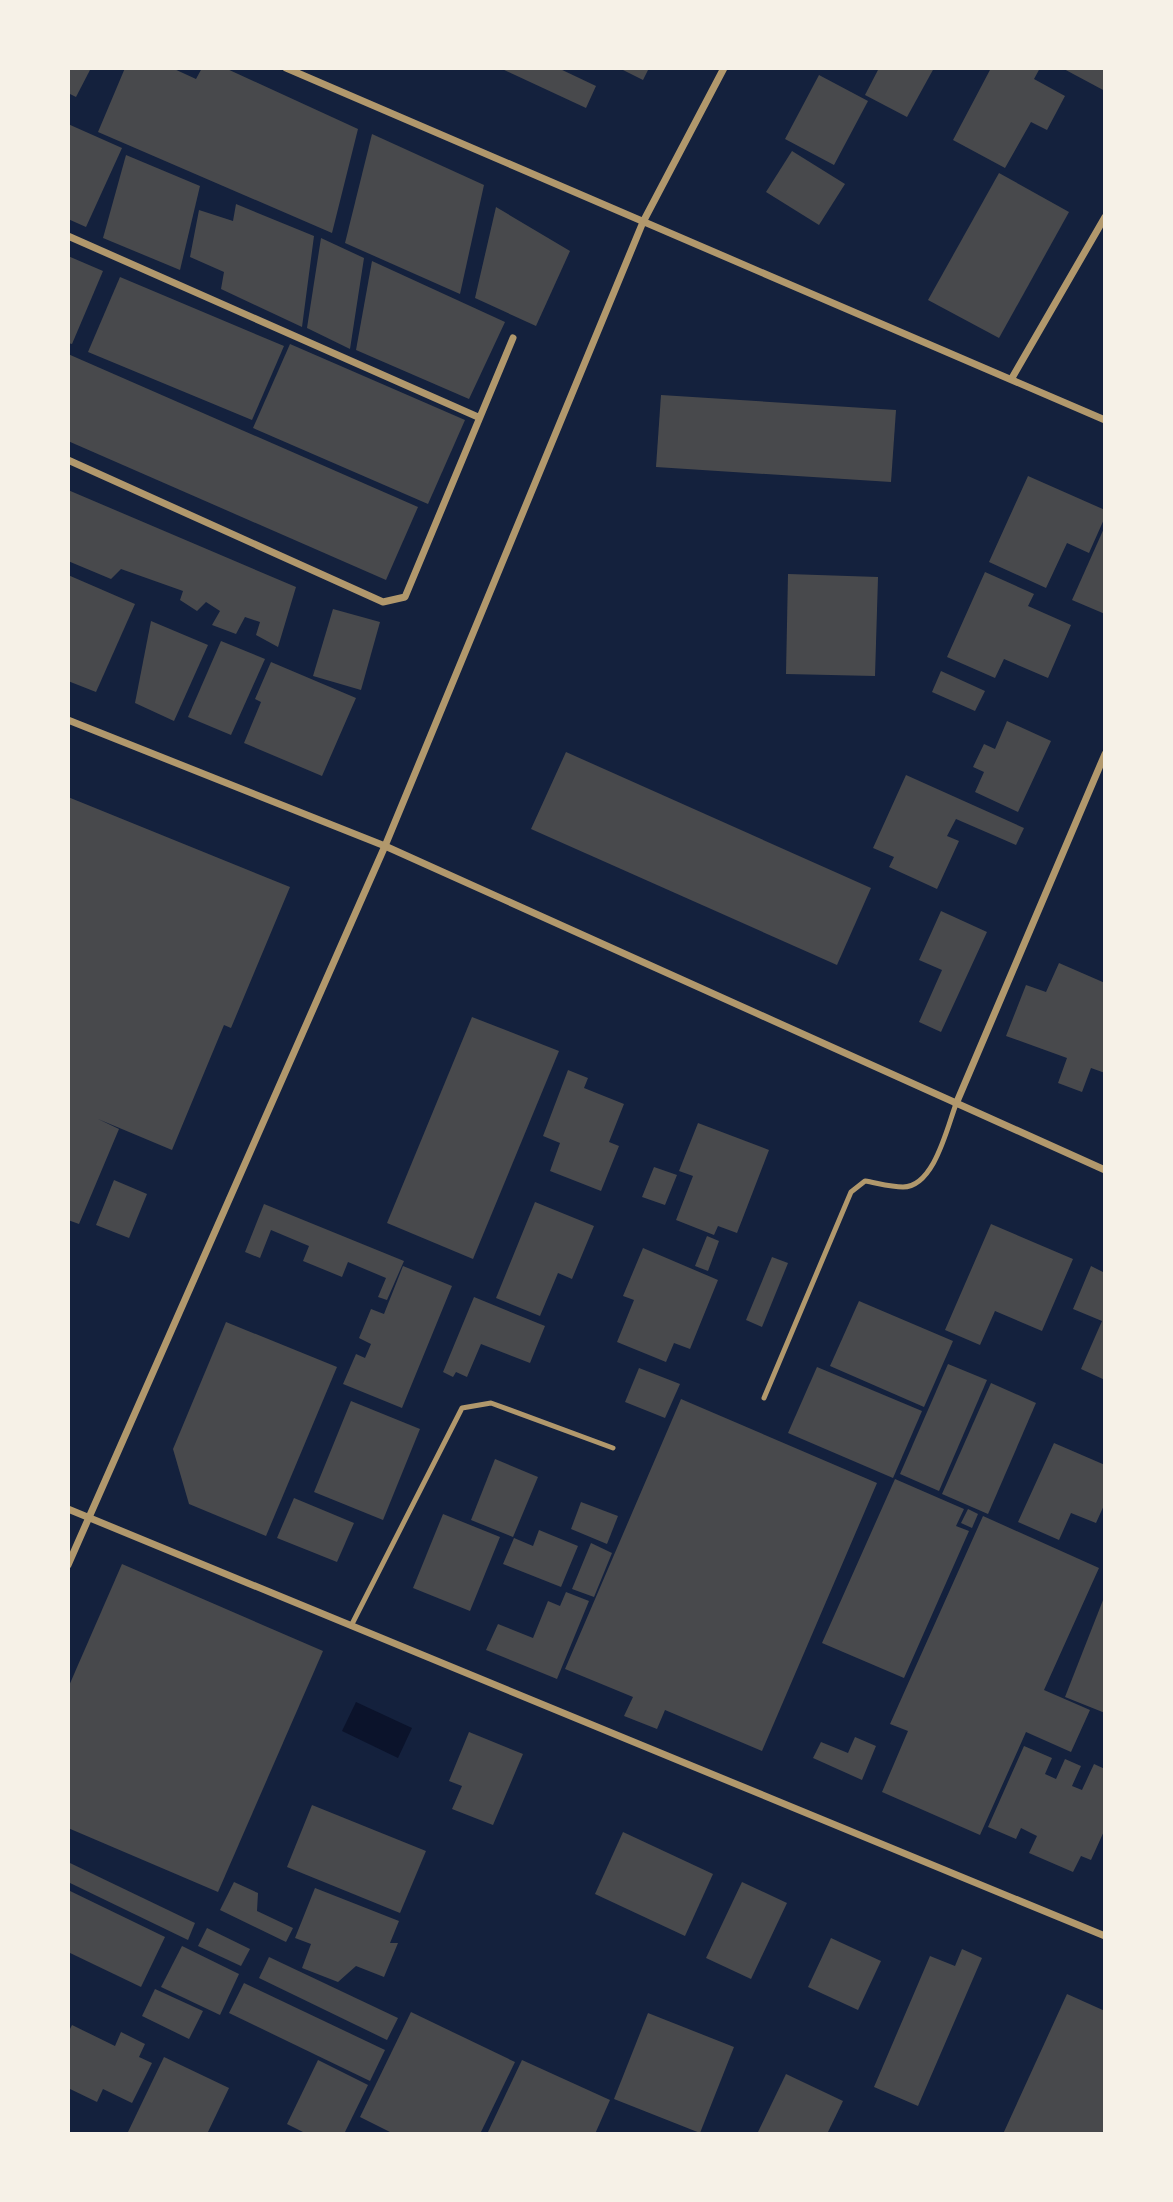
<svg xmlns="http://www.w3.org/2000/svg" width="1173" height="2202" font-family="'Sofia Sans Condensed',sans-serif">
<style>
.water{fill:#0b132b}
.building{fill:#48494c}
.lines{fill:none;stroke-linecap:round;stroke-linejoin:round}
.service{stroke:#b1986c;stroke-width:5}
.minor{stroke:#b1986c;stroke-width:7}
</style>
<rect width="100%" height="100%" fill="#14213d"/>
<polygon class="water" points="356,1702 412,1728 398,1758 342,1731"/>
<g class="building">
<polygon points="68,68 91,68 76,97 68,93"/>
<polygon points="125,68 172,68 196,79 202,68 225,68 358,129 332,233 98,132"/>
<polygon points="500,68 558,68 596,86 586,108"/>
<polygon points="619,68 649,68 643,80"/>
<polygon points="879,68 934,68 907,117 865,95"/>
<polygon points="991,68 1040,68 1034,79 1065,96 1047,130 1031,122 1005,168 953,140"/>
<polygon points="1062,68 1105,68 1105,91"/>
<polygon points="819,75 868,101 834,165 785,139"/>
<polygon points="68,124 122,148 86,227 68,219"/>
<polygon points="372,134 484,185 460,294 345,243"/>
<polygon points="792,151 845,184 819,225 766,192"/>
<polygon points="126,155 200,186 180,270 103,238"/>
<polygon points="999,173 1069,212 999,338 928,300"/>
<polygon points="236,204 314,236 302,327 221,289 224,272 190,257 199,210 233,221"/>
<polygon points="496,207 570,251 536,326 475,298"/>
<polygon points="321,238 364,258 350,349 307,328"/>
<polygon points="68,256 103,271 72,344 68,343"/>
<polygon points="372,261 505,322 469,399 356,350"/>
<polygon points="120,277 284,346 252,420 88,352"/>
<polygon points="290,344 465,420 428,504 253,428"/>
<polygon points="68,354 418,507 386,580 68,441"/>
<polygon points="661,395 896,410 891,482 656,467"/>
<polygon points="1028,476 1105,510 1105,517 1089,553 1067,543 1046,588 989,562"/>
<polygon points="68,490 296,587 278,647 256,635 260,622 245,617 236,634 212,625 220,611 206,602 197,611 180,600 183,591 121,569 111,579 68,561"/>
<polygon points="1105,526 1105,614 1072,600"/>
<polygon points="985,572 1034,594 1028,606 1071,625 1048,678 1004,659 995,678 947,657"/>
<polygon points="788,574 878,577 875,676 786,674"/>
<polygon points="68,575 135,604 96,692 68,681"/>
<polygon points="333,609 380,622 361,690 313,676"/>
<polygon points="151,621 208,645 174,721 135,703"/>
<polygon points="221,641 265,659 231,735 188,717"/>
<polygon points="271,662 356,698 322,776 244,743 261,702 255,699"/>
<polygon points="941,671 985,691 975,711 932,692"/>
<polygon points="1007,721 1051,741 1018,812 975,792 984,772 973,767 984,744 995,749"/>
<polygon points="566,752 871,888 837,965 531,829"/>
<polygon points="906,775 1024,828 1016,845 956,819 947,836 959,841 937,889 889,867 894,857 873,848"/>
<polygon points="68,797 290,887 231,1028 224,1025 172,1150 98,1119 119,1129 79,1224 68,1220"/>
<polygon points="941,911 987,932 941,1032 919,1022 942,970 919,960"/>
<polygon points="1059,963 1105,983 1105,1073 1091,1068 1082,1092 1058,1083 1067,1058 1006,1036 1026,985 1046,992"/>
<polygon points="472,1017 559,1051 473,1259 387,1223"/>
<polygon points="568,1070 588,1078 584,1088 624,1104 609,1142 619,1146 601,1191 550,1171 560,1143 543,1136"/>
<polygon points="698,1123 769,1150 737,1233 718,1226 714,1235 676,1220 693,1176 679,1171"/>
<polygon points="654,1167 677,1175 665,1205 642,1197"/>
<polygon points="114,1180 147,1194 129,1238 96,1225"/>
<polygon points="535,1202 594,1226 572,1279 558,1273 540,1316 496,1298"/>
<polygon points="264,1204 404,1261 387,1300 378,1297 386,1278 348,1262 342,1277 303,1261 309,1246 271,1230 260,1258 245,1252"/>
<polygon points="991,1224 1073,1259 1042,1331 995,1311 980,1345 945,1330"/>
<polygon points="707,1236 719,1241 708,1271 695,1266"/>
<polygon points="643,1248 718,1280 690,1349 674,1343 666,1362 617,1342 634,1300 623,1296"/>
<polygon points="772,1257 788,1263 762,1327 746,1320"/>
<polygon points="403,1266 452,1286 402,1408 343,1384 356,1354 365,1358 371,1344 359,1338 371,1309 384,1314"/>
<polygon points="1091,1266 1105,1273 1105,1380 1081,1369 1102,1321 1073,1309"/>
<polygon points="474,1297 545,1326 530,1363 481,1344 467,1377 456,1372 453,1377 443,1372"/>
<polygon points="859,1301 953,1341 924,1407 830,1366"/>
<polygon points="226,1322 337,1367 266,1536 189,1504 173,1449"/>
<polygon points="948,1364 987,1380 939,1491 900,1474"/>
<polygon points="817,1367 922,1411 893,1478 788,1433"/>
<polygon points="639,1368 680,1384 665,1418 625,1402"/>
<polygon points="991,1383 1036,1403 988,1514 942,1494"/>
<polygon points="681,1399 877,1483 762,1751 665,1710 657,1729 624,1716 633,1697 565,1669"/>
<polygon points="351,1401 420,1429 383,1520 314,1492"/>
<polygon points="1054,1443 1105,1465 1105,1503 1096,1523 1071,1513 1059,1540 1018,1522"/>
<polygon points="495,1459 538,1477 513,1537 471,1520"/>
<polygon points="895,1479 964,1509 956,1526 969,1531 904,1678 822,1643"/>
<polygon points="294,1498 354,1523 337,1562 277,1538"/>
<polygon points="581,1502 618,1516 607,1544 571,1529"/>
<polygon points="968,1509 978,1514 972,1528 961,1523"/>
<polygon points="443,1514 500,1537 470,1611 413,1588"/>
<polygon points="983,1516 1099,1568 1044,1690 1090,1710 1071,1752 1026,1732 980,1835 882,1792 908,1731 890,1724"/>
<polygon points="539,1530 578,1546 561,1587 503,1564 514,1538 533,1546"/>
<polygon points="591,1543 612,1553 594,1597 572,1589"/>
<polygon points="122,1564 323,1651 218,1892 68,1828 68,1688"/>
<polygon points="566,1592 589,1601 557,1679 486,1650 498,1624 533,1638 548,1601 560,1606"/>
<polygon points="1105,1595 1105,1713 1065,1697"/>
<polygon points="469,1732 523,1754 493,1825 452,1809 462,1786 449,1781"/>
<polygon points="855,1737 876,1746 862,1780 813,1758 821,1742 848,1753"/>
<polygon points="1024,1746 1052,1758 1045,1774 1056,1779 1065,1759 1081,1766 1072,1786 1082,1790 1094,1764 1105,1769 1105,1829 1091,1860 1081,1856 1073,1872 1029,1853 1037,1836 1021,1828 1016,1839 988,1827"/>
<polygon points="312,1805 426,1851 400,1913 287,1867"/>
<polygon points="623,1832 713,1874 685,1936 595,1894"/>
<polygon points="70,1863 195,1923 188,1940 68,1882"/>
<polygon points="234,1882 258,1893 257,1911 293,1928 286,1942 220,1910"/>
<polygon points="742,1882 787,1903 751,1979 706,1958"/>
<polygon points="315,1888 399,1921 390,1943 398,1943 384,1977 356,1966 338,1982 302,1968 311,1944 295,1938"/>
<polygon points="68,1890 165,1937 141,1987 68,1952"/>
<polygon points="207,1928 250,1949 241,1966 198,1946"/>
<polygon points="831,1938 881,1961 858,2010 808,1987"/>
<polygon points="182,1946 239,1974 220,2015 161,1987"/>
<polygon points="962,1949 982,1958 918,2106 874,2087 930,1956 955,1966"/>
<polygon points="269,1957 398,2018 387,2040 259,1978"/>
<polygon points="244,1983 385,2050 370,2081 229,2013"/>
<polygon points="155,1989 203,2011 189,2039 142,2016"/>
<polygon points="1067,1994 1105,2011 1105,2134 1003,2134"/>
<polygon points="411,2012 515,2062 480,2134 394,2134 360,2117"/>
<polygon points="648,2013 734,2047 700,2133 614,2099"/>
<polygon points="72,2025 115,2046 121,2032 145,2044 139,2057 152,2063 132,2103 103,2089 97,2102 68,2088 68,2033"/>
<polygon points="164,2057 229,2088 207,2134 127,2134"/>
<polygon points="318,2060 368,2085 344,2134 307,2134 287,2124"/>
<polygon points="522,2060 610,2100 595,2134 487,2134"/>
<polygon points="786,2074 843,2101 827,2134 757,2134"/>
</g>
<g class="lines">
<g class="service">
<path d="M 764,1398 L 851,1192 L 865,1181 C 877,1183 891,1187 903,1187 C 934,1187 947,1128 956,1104"/>
<polyline points="351,1626 462,1408 491,1403 613,1448"/>
</g>
<g class="minor">
<polyline points="286,68 1105,420"/>
<polyline points="68,236 478,417"/>
<polyline points="1012,378 1105,217"/>
<polyline points="68,460 383,602 405,597 513,338"/>
<polyline points="68,720 385,846 1105,1170"/>
<polyline points="956,1104 1105,754"/>
<polyline points="68,1509 1105,1936"/>
<polyline points="68,1565 385,846 643,222 724,68"/>
</g>
</g>
<rect width="1173" height="2202" fill="none" stroke="#f6f1e7" stroke-width="140"/>
</svg>
